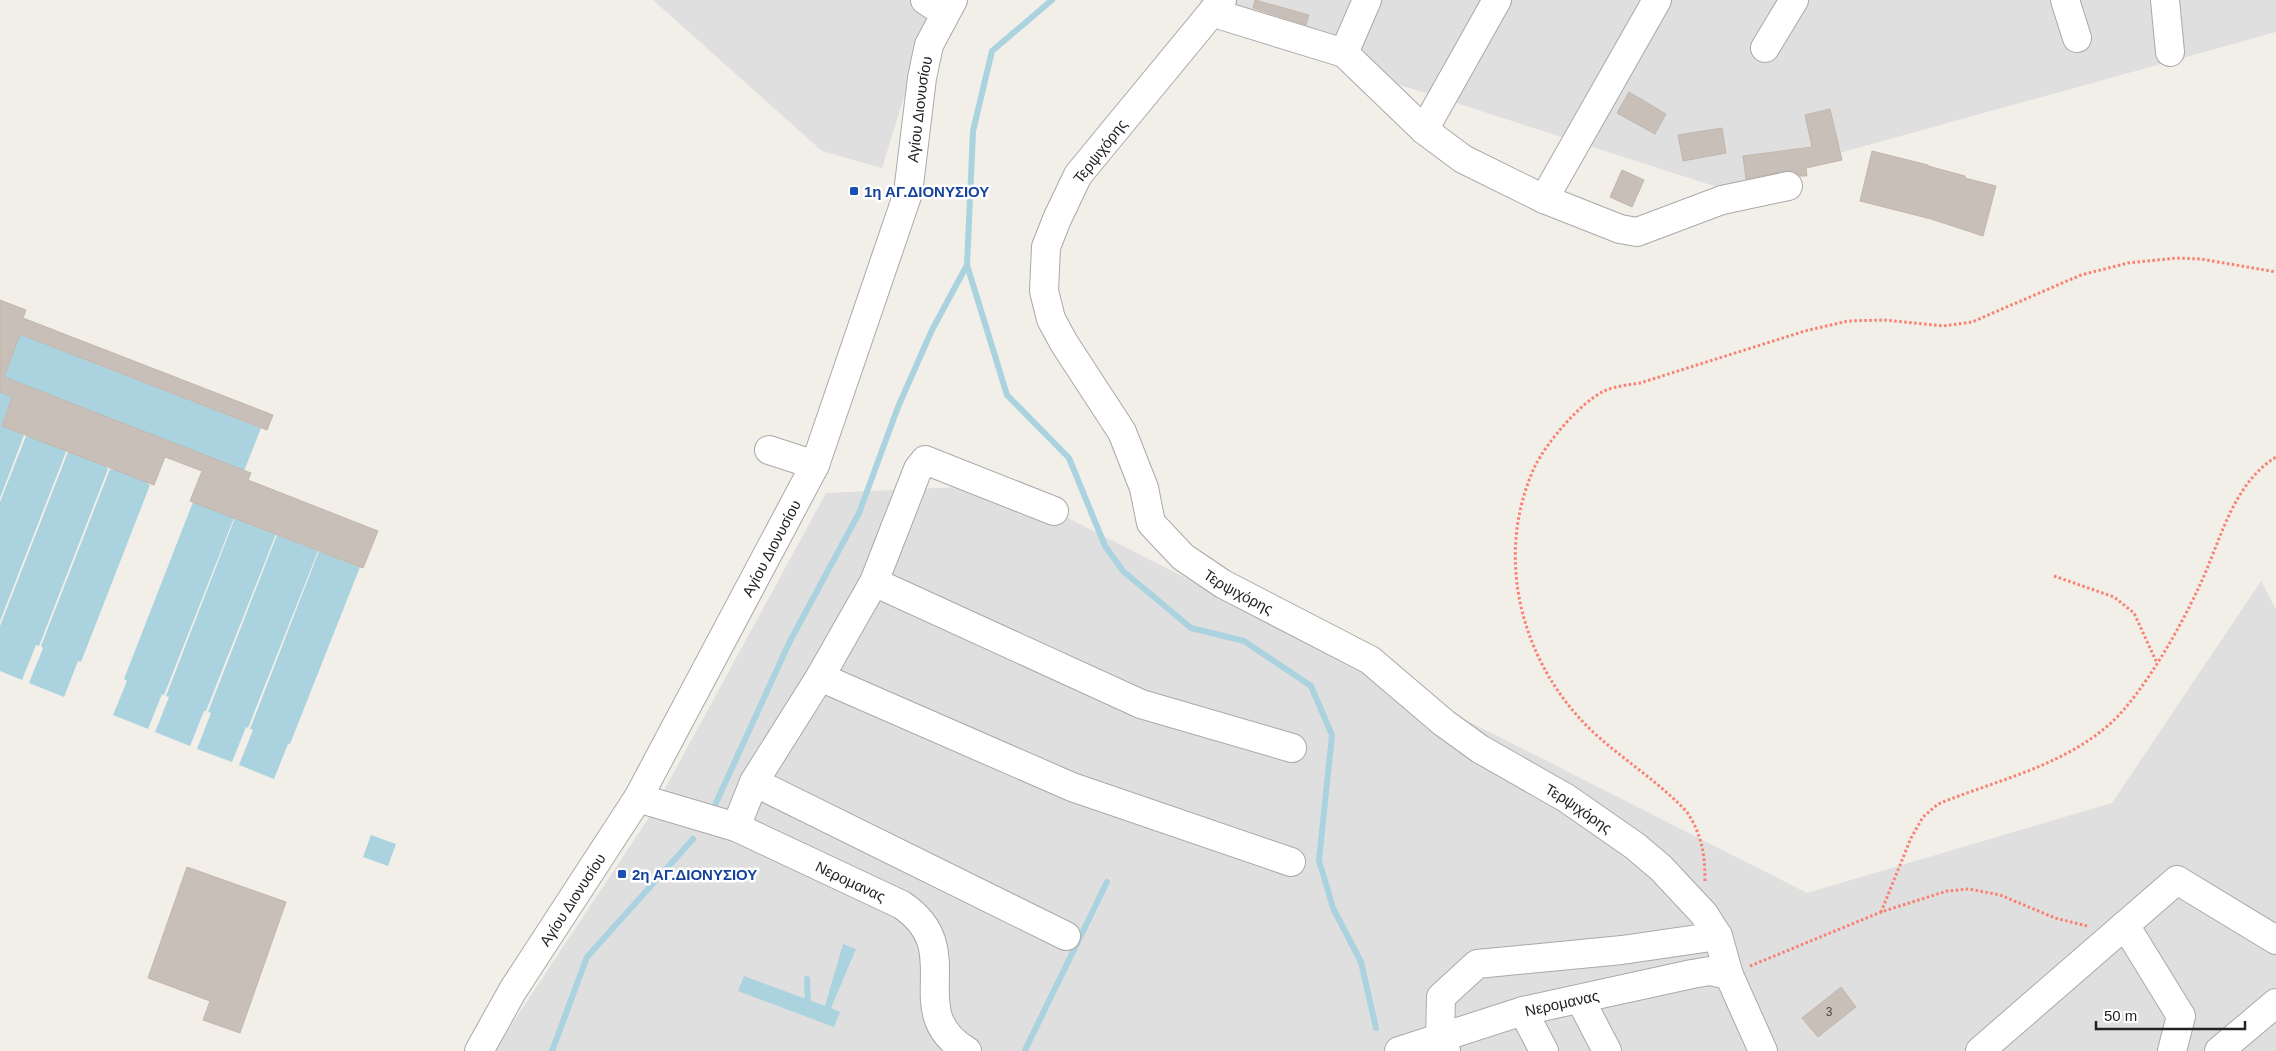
<svg xmlns="http://www.w3.org/2000/svg" width="2276" height="1051" font-family="Helvetica,sans-serif">
<style>
.residential{fill:#e0dfdf}
.water{fill:#aad3df}
.lines{fill:none;stroke-linecap:round;stroke-linejoin:round}
.stream{stroke:#aad3df;stroke-width:6}
.building{fill:#c7bfb8;stroke:#c4b6ab}
.minor-casing{stroke:#a9a9a9;stroke-width:30}
.path{stroke:#fa8072;stroke-width:3;stroke-dasharray:2.5 2.5;stroke-linecap:butt}
.minor{stroke:#fff;stroke-width:28}
.transit-dot{fill:#1a4fb4;stroke:#fff;stroke-width:2}
.labels{text-anchor:middle;dominant-baseline:central;stroke-width:5;stroke-linejoin:round;paint-order:stroke}
.number-label{font-size:12px;fill:#4b4948}
.street-label{font-size:15px;fill:#222;stroke:#fff}
.transit-label{font-size:15px;font-weight:bold;fill:#164399;stroke:#fff;text-anchor:start}
</style>
<rect width="100%" height="100%" fill="#f2efe9"/>
<g class="residential">
<polygon points="653,0 934,0 882,168 822,151"/>
<polygon points="1199,0 2276,0 2276,32 1717,187 1223,28"/>
<polygon points="1003,485 1807,893 2112,803 2261,581 2276,610 2276,1051 494,1051 650,816 826,493"/>
</g>
<g class="water">
<polygon points="20,334 261,428 244,471 4,377"/>
<polygon points="0,392 12,397 2,425 6,427 33,405 22,434 24,435 0,498"/>
<polygon points="40,408 75,422 64,450 66,452 0,621 0,502 26,436 29,437"/>
<polygon points="82,424 86,458 90,460 117,438 106,467 108,469 39,646 36,645 22,680 0,671 0,626 68,452 70,453"/>
<polygon points="124,441 128,475 133,477 159,455 148,484 150,485 81,662 78,661 64,697 29,683 43,648 41,646 110,469 113,470"/>
<polygon points="193,502 234,518 164,695 162,694 148,729 113,715 127,681 124,679"/>
<polygon points="235,518 276,534 206,711 204,711 190,746 155,732 169,697 166,696"/>
<polygon points="277,535 318,551 248,728 246,727 232,762 197,749 211,713 208,712"/>
<polygon points="319,551 360,567 290,744 288,744 274,779 239,765 253,730 250,729"/>
<polygon points="371,835 396,844 388,866 363,857"/>
<polygon points="843,944 856,949 831,1008 840,1012 834,1027 738,991 744,976 825,1006"/>
</g>
<g class="lines">
<g class="stream">
<polyline points="967,265 1007,395 1069,458 1105,546 1123,571 1191,628 1244,641 1311,686 1332,735 1319,860 1333,908 1361,962 1376,1028"/>
<polyline points="715,805 790,641 859,513 898,407 932,330 967,265 973,131 992,51 1052,0"/>
<polyline points="807,979 808,1007"/>
<polyline points="1025,1050 1107,882"/>
<polyline points="552,1051 587,957 693,839"/>
</g>
</g>
<g class="building">
<polygon points="1255,0 1309,15 1306,25 1253,8"/>
<polygon points="1629,92 1666,114 1655,134 1617,113"/>
<polygon points="1830,109 1842,160 1806,168 1807,176 1800,176 1793,171 1785,171 1746,179 1743,156 1812,147 1805,115"/>
<polygon points="1722,128 1726,153 1683,161 1678,135"/>
<polygon points="1872,151 1928,165 1928,166 1965,176 1965,178 1996,186 1983,236 1931,219 1860,201"/>
<polygon points="1622,170 1644,180 1632,207 1610,197"/>
<polygon points="0,300 26,310 23,318 273,415 267,430 20,334 4,377 251,473 248,480 378,531 363,568 190,501 202,471 165,457 154,485 2,426 12,397 0,392"/>
<polygon points="187,867 286,902 240,1033 203,1020 210,1001 148,978"/>
<polygon points="1841,987 1856,1007 1818,1037 1802,1018"/>
</g>
<g class="lines">
<g class="minor-casing">
<g id="minor">
<polyline points="925,0 945,13"/>
<path id="s1" d="M 1222,0 L 1078,175 L 1057,219 L 1046,247 L 1044,291 L 1051,319 L 1064,343 L 1122,432 L 1144,488 L 1151,523 L 1183,557 L 1223,584 L 1370,660 L 1444,723 L 1480,749 L 1566,798 L 1635,846 L 1661,868 L 1704,914 L 1718,936 L 1729,975 L 1763,1051"/>
<polyline points="1367,0 1344,53 1424,130 1463,159 1544,199 1620,229 1637,232 1722,200 1788,186"/>
<polyline points="2065,0 2077,38"/>
<polyline points="2165,0 2170,52"/>
<polyline points="1214,13 1344,53"/>
<polyline points="1765,48 1794,0"/>
<polyline points="1424,130 1497,0"/>
<polyline points="1544,199 1657,0"/>
<polyline points="769,450 815,465"/>
<polyline points="874,582 1141,704 1292,748"/>
<polyline points="820,677 1072,787 1291,862"/>
<polyline points="754,782 1066,936"/>
<path id="s2" d="M 638,798 L 736,827 L 902,905 C 970,951 900,1011 967,1051"/>
<polyline points="736,827 754,782 820,677 874,582 918,469 925,460 1054,511"/>
<polyline points="2125,925 2181,1016 2172,1051"/>
<polyline points="1580,999 1607,1051"/>
<polyline points="1523,1011 1544,1051"/>
<path id="s3" d="M 479,1051 L 513,990 L 638,798 L 815,465 L 908,193 L 922,78 L 929,45 L 953,0"/>
<path id="s4" d="M 1399,1051 L 1523,1011 L 1692,974 L 1710,971 L 1729,975"/>
<polyline points="1446,1051 1440,1039 1441,997 1477,964 1622,950 1718,936"/>
<polyline points="1980,1051 2177,880 2276,940"/>
<polyline points="2219,1051 2276,1003"/>
</g>
</g>
<g class="path">
<polyline points="2054,576 2114,597 2134,613 2156,661"/>
<path d="M 1705,881 C 1705,855 1702,835 1687,812 C 1658,781 1622,759 1592,731 C 1521,663 1493,557 1535,466 C 1547,442 1580,403 1604,391 C 1615,386 1628,385 1640,383 L 1805,331 L 1848,321 L 1884,320 L 1943,326 L 1972,322 L 2081,275 L 2128,263 L 2176,258 L 2201,259 L 2276,272"/>
<path d="M 2087,926 L 2055,918 L 2000,895 L 1969,889 L 1947,891 L 1881,912 L 1911,838 L 1923,817 L 1938,804 C 1997,780 2064,766 2112,722 C 2143,693 2180,628 2198,589 C 2220,544 2231,485 2276,457"/>
<polyline points="1750,966 1881,912"/>
</g>
<use href="#minor" class="minor"/>
</g>
<g class="transit-dot">
<rect x="849" y="186" width="10" height="10" rx="2.5"/>
<rect x="617" y="869" width="10" height="10" rx="2.5"/>
</g>
<g class="labels">
<g class="number-label">
<text x="1829" y="1012">3</text>
</g>
<g class="street-label">
<text stroke="none"><textPath href="#s3" startOffset="1048">Αγίου Διονυσίου</textPath></text>
<text transform="translate(1100 151) rotate(-52)">Τερψιχόρης</text>
<text stroke="none"><textPath href="#s3" startOffset="582">Αγίου Διονυσίου</textPath></text>
<text stroke="none"><textPath href="#s1" startOffset="720">Τερψιχόρης</textPath></text>
<text stroke="none"><textPath href="#s1" startOffset="1125">Τερψιχόρης</textPath></text>
<text stroke="none"><textPath href="#s2" startOffset="229">Νερομανας</textPath></text>
<text stroke="none"><textPath href="#s3" startOffset="178">Αγίου Διονυσίου</textPath></text>
<text stroke="none"><textPath href="#s4" startOffset="170">Νερομανας</textPath></text>
</g>
<g class="transit-label">
<text x="864" y="191">1η ΑΓ.ΔΙΟΝΥΣΙΟΥ</text>
<text x="632" y="874">2η ΑΓ.ΔΙΟΝΥΣΙΟΥ</text>
</g>
</g>
<path d="M2096 1021v8h149v-8" fill="none" stroke="#222222" stroke-width="2.5"/>
<text x="2104" y="1021" font-size="15" fill="#222222" stroke="#ffffff" stroke-width="4" paint-order="stroke">50 m</text>
</svg>
